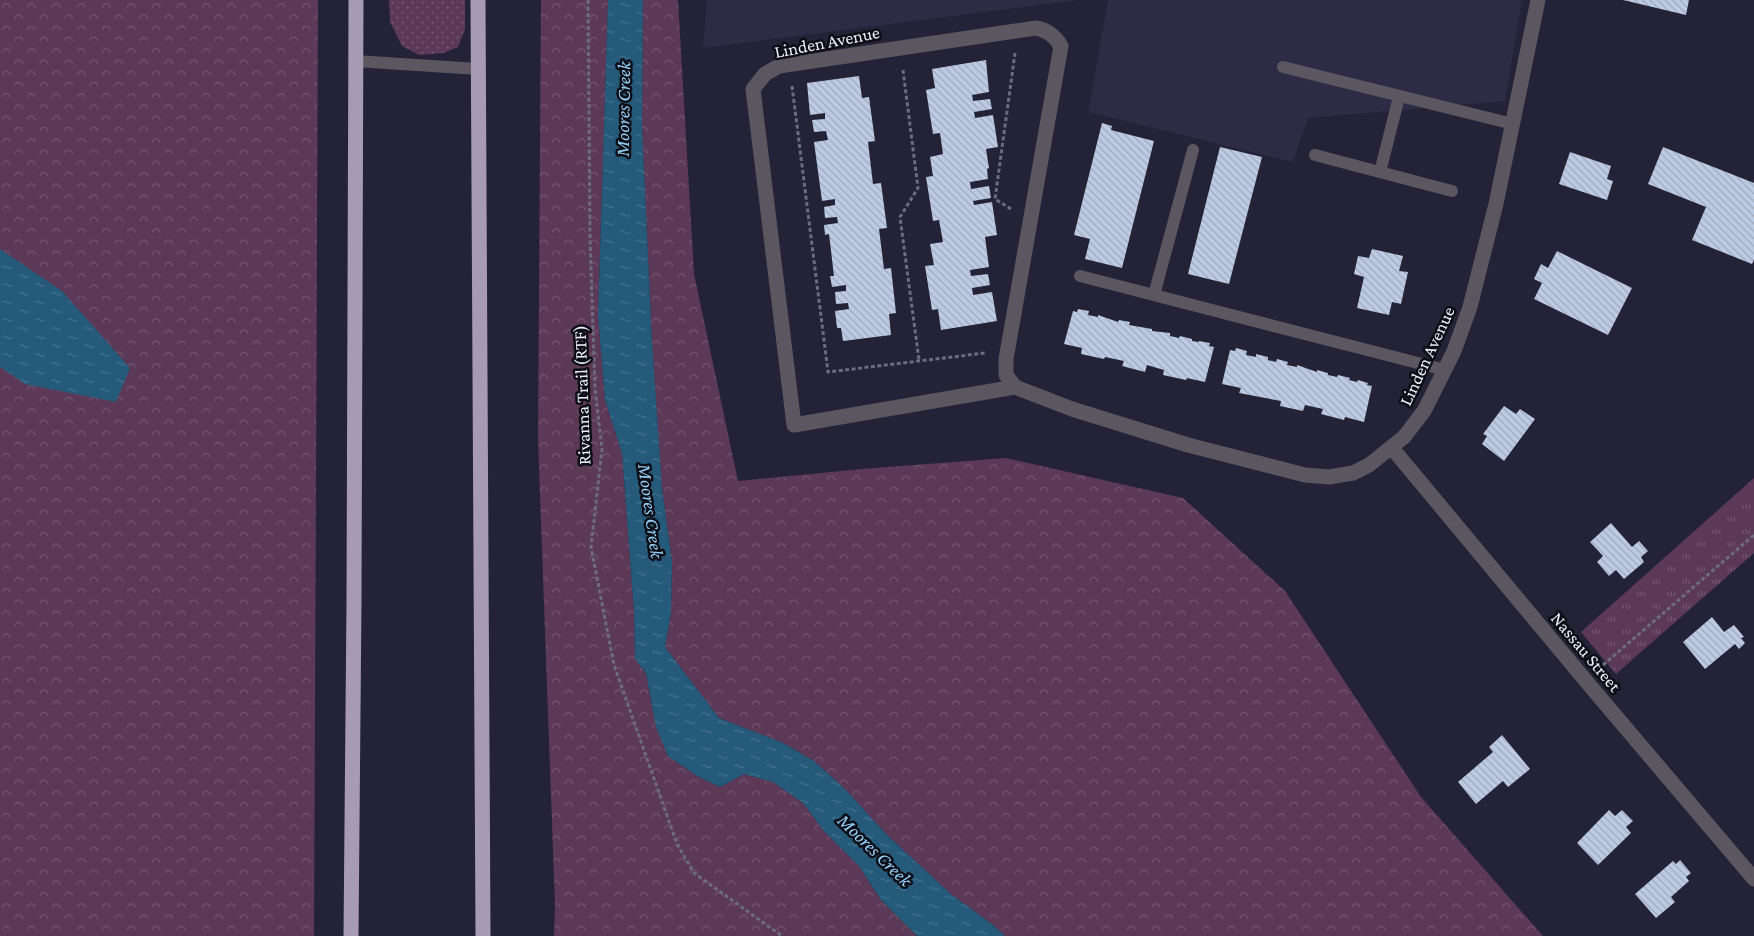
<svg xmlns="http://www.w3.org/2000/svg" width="1754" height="936" font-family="'Crimson Pro',serif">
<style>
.built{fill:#2d2b46}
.grass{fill:url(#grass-dots)}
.forest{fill:url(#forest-crowns)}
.park{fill:url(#park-tufts)}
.water{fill:url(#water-ripples)}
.building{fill:url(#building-back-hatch)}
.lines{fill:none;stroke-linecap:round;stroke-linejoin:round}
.path{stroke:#6d6c7f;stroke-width:3;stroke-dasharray:4 2.5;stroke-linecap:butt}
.service{stroke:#5b5660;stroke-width:12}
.minor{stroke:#5b5660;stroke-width:15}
.motorway{stroke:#a79ab3;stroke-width:15}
.labels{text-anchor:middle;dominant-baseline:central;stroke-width:5;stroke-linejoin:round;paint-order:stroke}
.street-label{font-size:18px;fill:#eeeefd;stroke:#0d0d16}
.water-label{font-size:19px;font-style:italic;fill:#94d1fa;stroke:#0d0d16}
</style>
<defs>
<pattern id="grass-dots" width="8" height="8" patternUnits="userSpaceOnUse" patternTransform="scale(1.25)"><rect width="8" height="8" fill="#5c3957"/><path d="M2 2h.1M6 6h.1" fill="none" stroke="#745670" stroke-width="1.8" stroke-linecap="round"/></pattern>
<pattern id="forest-crowns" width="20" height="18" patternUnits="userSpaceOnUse" patternTransform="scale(1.25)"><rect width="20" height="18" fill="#5c3957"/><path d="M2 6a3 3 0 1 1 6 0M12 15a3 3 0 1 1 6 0" fill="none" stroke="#745670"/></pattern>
<pattern id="park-tufts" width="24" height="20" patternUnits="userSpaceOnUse" patternTransform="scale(1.25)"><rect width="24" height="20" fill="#5c3957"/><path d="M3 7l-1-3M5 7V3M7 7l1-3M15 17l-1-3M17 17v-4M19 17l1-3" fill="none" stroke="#745670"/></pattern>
<pattern id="water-ripples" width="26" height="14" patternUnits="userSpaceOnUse" patternTransform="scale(1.25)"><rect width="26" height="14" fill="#255a7a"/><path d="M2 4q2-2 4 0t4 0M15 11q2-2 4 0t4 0" fill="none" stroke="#45728e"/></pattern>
<pattern id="building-back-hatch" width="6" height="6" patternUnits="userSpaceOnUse" patternTransform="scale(1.25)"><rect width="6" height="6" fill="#bccae3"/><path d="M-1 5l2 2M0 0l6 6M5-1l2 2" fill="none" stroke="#9fa9bd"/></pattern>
</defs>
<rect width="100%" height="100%" fill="#232237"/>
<g class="built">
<polygon points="707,0 1079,0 703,48"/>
<polygon points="1108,0 1522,0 1505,101 1308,118 1293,162 1088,112"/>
</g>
<polygon class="grass" points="389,0 465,0 465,29 458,47 444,53 419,55 402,46 390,22"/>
<g class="forest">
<polygon points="0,0 318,0 314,936 0,936"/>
<polygon points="541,0 608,0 598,315 605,400 622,453 634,611 635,659 646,673 651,702 668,756 697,776 720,787 744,774 773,782 803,803 824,831 859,866 881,900 917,936 554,936 555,905 538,439"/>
<polygon points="643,0 678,0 694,274 738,481 862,469 1006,458 1183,498 1285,591 1421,797 1543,936 1005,936 992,924 952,895 886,834 845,789 814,761 783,743 719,718 665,647 671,613 672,562 662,488 652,342 642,126"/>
</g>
<polygon class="park" points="1754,478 1754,553 1616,674 1581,632"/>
<g class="water">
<polygon points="608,0 643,0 642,126 652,342 662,488 672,562 671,613 665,647 719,718 783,743 814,761 845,789 886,834 952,895 992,924 1005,936 917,936 881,900 859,866 824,831 803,803 773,782 744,774 720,787 697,776 668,756 656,727 646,673 635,659 634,611 622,453 605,400 598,315"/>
<polygon points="0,249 62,291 130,368 116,402 25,384 0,367"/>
</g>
<g class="building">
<polygon points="1623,0 1689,0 1686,15"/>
<polygon points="986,60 989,92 972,95 973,101 990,99 992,109 974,112 975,118 993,115 998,147 986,149 989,168 987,169 988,179 970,182 971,189 989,186 991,198 973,201 974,205 992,202 997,235 985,237 989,267 970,270 971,276 988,274 990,285 972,288 973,295 992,292 997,321 941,330 938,309 932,310 925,266 934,265 930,244 943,242 939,220 933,221 926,177 933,176 930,157 943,154 940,133 933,134 926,90 935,88 932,69"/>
<polygon points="859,76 862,98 869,97 875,141 868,142 873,184 881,183 887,228 879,229 884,269 891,268 896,313 889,314 891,335 843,341 841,328 837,328 835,311 849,309 848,303 836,304 835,292 846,291 846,285 832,287 830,276 834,276 829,234 825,235 824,225 838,223 837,217 825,218 824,207 835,205 835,199 822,201 814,142 828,140 826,131 814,132 812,120 825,119 825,113 810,115 807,83"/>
<polygon points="1102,123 1112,126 1111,130 1154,141 1122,268 1085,259 1090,239 1074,235"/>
<polygon points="1220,147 1262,157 1229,284 1188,274"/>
<polygon points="1663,147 1754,183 1754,260 1752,264 1692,240 1706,207 1648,184"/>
<polygon points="1570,152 1611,166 1607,179 1613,181 1607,200 1559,184"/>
<polygon points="1372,249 1403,256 1399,271 1408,272 1401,304 1392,302 1389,315 1357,308 1364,277 1354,274 1358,256 1369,258"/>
<polygon points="1557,251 1632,288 1608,335 1534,299 1542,283 1534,279 1541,264 1548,268"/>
<polygon points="1078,309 1089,311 1088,315 1098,317 1098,315 1118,322 1119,320 1130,322 1129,325 1152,329 1152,331 1170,333 1170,336 1179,338 1180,336 1192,339 1192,341 1199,342 1199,341 1210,343 1209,346 1214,347 1205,382 1187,378 1186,380 1163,375 1164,370 1147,365 1145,372 1122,366 1124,361 1105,357 1104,359 1081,354 1082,348 1064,344 1073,311 1077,312"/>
<polygon points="1236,348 1247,351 1246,355 1256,357 1256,354 1268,357 1268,360 1276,362 1277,359 1288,362 1287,365 1297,367 1297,365 1317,372 1317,370 1328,373 1328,375 1337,377 1338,375 1350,378 1349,380 1357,382 1358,380 1368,383 1367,385 1372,386 1364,422 1345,417 1344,420 1321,414 1323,409 1305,405 1303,411 1280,406 1281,401 1239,393 1241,388 1222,384 1230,350 1235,351"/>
<polygon points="1504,406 1516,414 1520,409 1535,419 1504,461 1482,444 1487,436 1483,434"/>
<polygon points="1611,523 1632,547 1639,541 1648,551 1641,557 1644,562 1624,579 1616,570 1609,576 1597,562 1603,556 1590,542"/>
<polygon points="1712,617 1724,632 1734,625 1744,637 1741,638 1745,643 1739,649 1735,644 1705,669 1683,642"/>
<polygon points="1502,735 1530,769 1508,787 1503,781 1476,804 1458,782 1493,752 1489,747"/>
<polygon points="1609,810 1615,816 1622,810 1633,821 1626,827 1631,833 1598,865 1577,843"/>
<polygon points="1680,860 1691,873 1686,877 1689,881 1671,897 1675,902 1656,918 1635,894 1673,861 1676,864"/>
</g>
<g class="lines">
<g class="path">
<polyline points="588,0 590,238 595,389 602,449 591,547 614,665 677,844 694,873 782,936"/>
<polyline points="903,70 918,188 900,217 919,360"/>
<polyline points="792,86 828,372 985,353"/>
<polyline points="1011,209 995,199 1015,53"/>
<polyline points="1603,665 1754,535"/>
</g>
<g class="service">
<polyline points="355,61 478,69"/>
<polyline points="1283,67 1513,124"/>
<polyline points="1315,155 1452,191"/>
<polyline points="1380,172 1399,97"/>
<polyline points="1080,276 1445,370"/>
<polyline points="1154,295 1193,150"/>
</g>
<g class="minor">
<path d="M 1015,387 L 1006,375 L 1006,359 L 1061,46 C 1055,36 1048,30 1036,28 L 779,66 L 765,74 L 753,89 L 794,425 L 1015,387 L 1072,409 L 1188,445 L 1305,475 L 1329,477 L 1353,473 L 1369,465 L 1404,437 L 1424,411 L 1454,351 L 1470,307 L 1496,204 L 1538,0"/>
<polyline points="1392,448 1591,687 1754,879"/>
</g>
<g class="motorway">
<polyline points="478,0 483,936"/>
<polyline points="351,936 354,601 356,0"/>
</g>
</g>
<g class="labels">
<g class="street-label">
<text transform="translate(827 42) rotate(-11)">Linden Avenue</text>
<text transform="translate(1427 356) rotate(-65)">Linden Avenue</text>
<text transform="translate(582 395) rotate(-92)">Rivanna Trail (RTF)</text>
<text transform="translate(1586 652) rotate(50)">Nassau Street</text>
</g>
<g class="water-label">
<text transform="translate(623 109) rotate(-89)">Moores Creek</text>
<text transform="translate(651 511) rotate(82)">Moores Creek</text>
<text transform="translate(875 850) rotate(44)">Moores Creek</text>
</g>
</g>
</svg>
